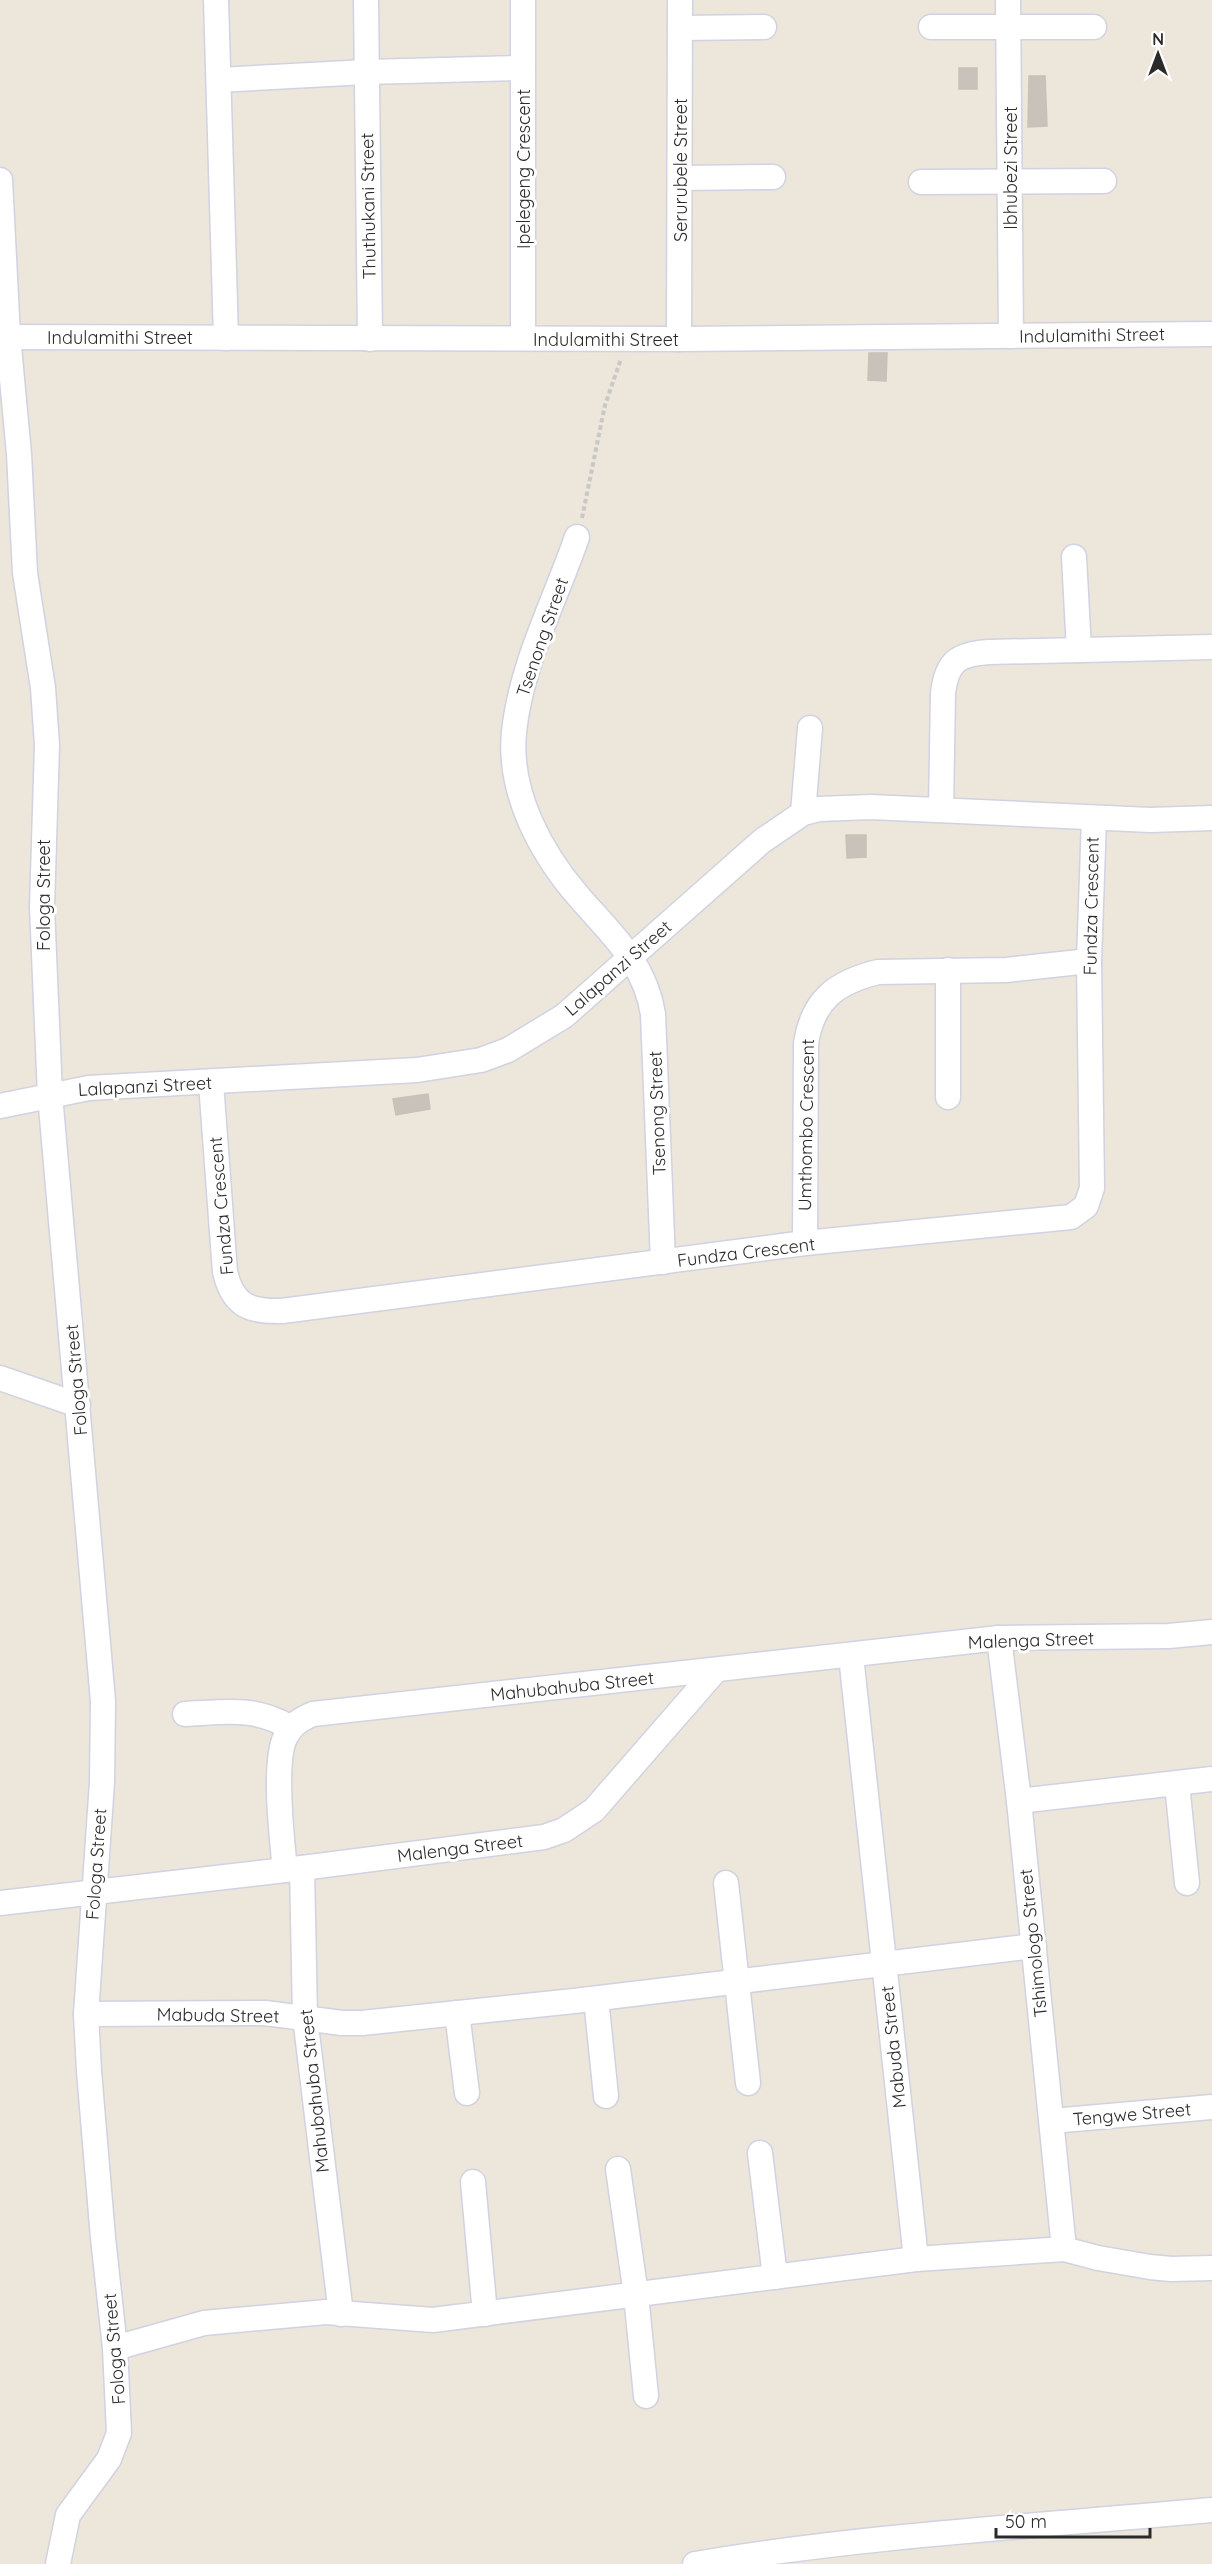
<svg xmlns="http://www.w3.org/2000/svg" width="1212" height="2564" font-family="Quicksand,sans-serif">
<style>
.building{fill:#c7c3bb;stroke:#c7c2b5;stroke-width:1.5}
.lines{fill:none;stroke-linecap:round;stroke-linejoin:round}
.minor-casing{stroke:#d1d2e2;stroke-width:27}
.path{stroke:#c8c8c8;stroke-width:4;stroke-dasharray:4.5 3;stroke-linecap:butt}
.minor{stroke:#fff;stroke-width:24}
.labels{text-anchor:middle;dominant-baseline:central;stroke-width:6;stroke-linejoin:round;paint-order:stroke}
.street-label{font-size:18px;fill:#2a2a2a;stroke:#fff}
</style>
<rect width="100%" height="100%" fill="#ece6db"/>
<g class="building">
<rect x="959" y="68" width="18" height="21"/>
<polygon points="1029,76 1045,76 1047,126 1028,127"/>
<polygon points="869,353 887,353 886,381 868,380"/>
<polygon points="846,835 866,835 866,857 847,858"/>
<polygon points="428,1094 430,1109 396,1115 393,1099"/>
</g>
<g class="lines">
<g class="minor-casing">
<g id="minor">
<polyline points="216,0 226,338"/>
<polyline points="366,0 370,339"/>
<polyline points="523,0 523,338"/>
<polyline points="1008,0 1011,336"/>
<polyline points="931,27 1094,27"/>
<polyline points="680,28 764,27"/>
<polyline points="219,80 366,72 522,68"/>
<polyline points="680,178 773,177"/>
<polyline points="0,180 8,336 19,454 25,573 43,688 47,745 42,907 50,1095 103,1701 102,1782 86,2014 89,2071 103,2238 115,2348 119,2433 109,2459 68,2515 58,2564"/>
<polyline points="921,182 1104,181"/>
<polyline points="0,337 679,339 1212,334"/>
<polyline points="679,339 680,0"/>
<path d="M 577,537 C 555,601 521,664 514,732 C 508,793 541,853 579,897 C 612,935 645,963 653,1014 L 663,1262"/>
<polyline points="1074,557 1079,650"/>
<path d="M 941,809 L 943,693 C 947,661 958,654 989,652 L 1212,647"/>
<polyline points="803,813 810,728"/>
<polyline points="948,970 948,1097"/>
<path d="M 211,1083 L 225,1272 C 233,1306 250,1312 282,1311 L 805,1243 L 1071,1217 L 1086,1206 L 1092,1188 L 1089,961 L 1094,818"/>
<polyline points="0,1106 89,1088 417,1070 481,1060 508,1050 564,1016 762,841 803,813 819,809 871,807 1150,820 1212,818"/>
<path d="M 805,1243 L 806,1043 C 813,999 837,982 878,972 L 1006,970 L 1089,961"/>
<polyline points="0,1378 78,1405"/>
<polyline points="999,1638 1019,1801 1064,2249"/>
<polyline points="851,1656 916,2259"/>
<path d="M 185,1714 C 225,1712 255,1706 291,1728"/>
<polyline points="1177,1784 1187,1883"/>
<polyline points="1019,1801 1212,1779"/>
<polyline points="302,1868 305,2017 341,2314"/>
<path d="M 285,1870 C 282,1840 273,1764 285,1738 C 291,1725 301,1719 313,1714 L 999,1638 L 1169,1636 L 1212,1632"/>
<polyline points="726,1883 748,2083"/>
<polyline points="0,1903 302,1868 544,1837 564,1830 594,1810 715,1671"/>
<polyline points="596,1999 606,2096"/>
<polyline points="457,2013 467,2093"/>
<polyline points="86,2014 265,2013 342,2023 362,2023 574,2001 1034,1946"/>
<polyline points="1052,2121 1212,2107"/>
<polyline points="760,2153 775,2277"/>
<polyline points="618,2169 636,2295 646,2396"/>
<polyline points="473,2182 485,2314"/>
<polyline points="115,2348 204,2323 326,2312 433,2320 916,2259 1064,2249 1098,2258 1150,2267 1171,2269 1212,2268"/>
<path d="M 695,2564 C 866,2535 1040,2526 1212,2510"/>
</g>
</g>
<polyline class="path" points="582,518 605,405 621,359"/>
<use href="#minor" class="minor"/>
</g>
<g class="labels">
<g class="street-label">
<text transform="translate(1010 168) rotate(-90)">Ibhubezi Street</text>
<text transform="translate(523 169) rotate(-90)">Ipelegeng Crescent</text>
<text transform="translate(680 170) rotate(-90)">Serurubele Street</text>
<text transform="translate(368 206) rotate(-91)">Thuthukani Street</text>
<text transform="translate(1092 335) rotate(-1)">Indulamithi Street</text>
<text x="120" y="337">Indulamithi Street</text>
<text x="606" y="339">Indulamithi Street</text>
<text transform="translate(542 637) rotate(-71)">Tsenong Street</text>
<text transform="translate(43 895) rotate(-90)">Fologa Street</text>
<text transform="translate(1091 906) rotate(-89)">Fundza Crescent</text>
<text transform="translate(618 968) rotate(-41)">Lalapanzi Street</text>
<text transform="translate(145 1086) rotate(-3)">Lalapanzi Street</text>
<text transform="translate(657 1113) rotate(-92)">Tsenong Street</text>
<text transform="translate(806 1125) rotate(-89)">Umthombo Crescent</text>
<text transform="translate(221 1206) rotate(-95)">Fundza Crescent</text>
<text transform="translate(746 1252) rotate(-7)">Fundza Crescent</text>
<text transform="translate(76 1380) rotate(-95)">Fologa Street</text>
<text transform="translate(1031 1640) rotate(-2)">Malenga Street</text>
<text transform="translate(572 1686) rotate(-6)">Mahubahuba Street</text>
<text transform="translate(460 1848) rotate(-7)">Malenga Street</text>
<text transform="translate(96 1864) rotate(-86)">Fologa Street</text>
<text transform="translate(1033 1943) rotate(-96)">Tshimologo Street</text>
<text transform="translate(218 2015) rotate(1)">Mabuda Street</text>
<text transform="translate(893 2047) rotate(-96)">Mabuda Street</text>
<text transform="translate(314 2091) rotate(-96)">Mahubahuba Street</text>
<text transform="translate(1132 2114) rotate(-5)">Tengwe Street</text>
<text transform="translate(114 2349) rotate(-95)">Fologa Street</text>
</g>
</g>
<g transform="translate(1158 54)" stroke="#ffffff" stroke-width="4.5" paint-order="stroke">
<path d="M0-4.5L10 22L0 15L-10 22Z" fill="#2a2a2a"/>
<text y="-9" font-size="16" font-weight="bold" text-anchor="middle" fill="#2a2a2a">N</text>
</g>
<path d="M996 2528v9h154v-9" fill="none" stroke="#2a2a2a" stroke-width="3"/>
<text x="1005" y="2528" font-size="18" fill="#2a2a2a" stroke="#ffffff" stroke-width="4.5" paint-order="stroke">50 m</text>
</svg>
